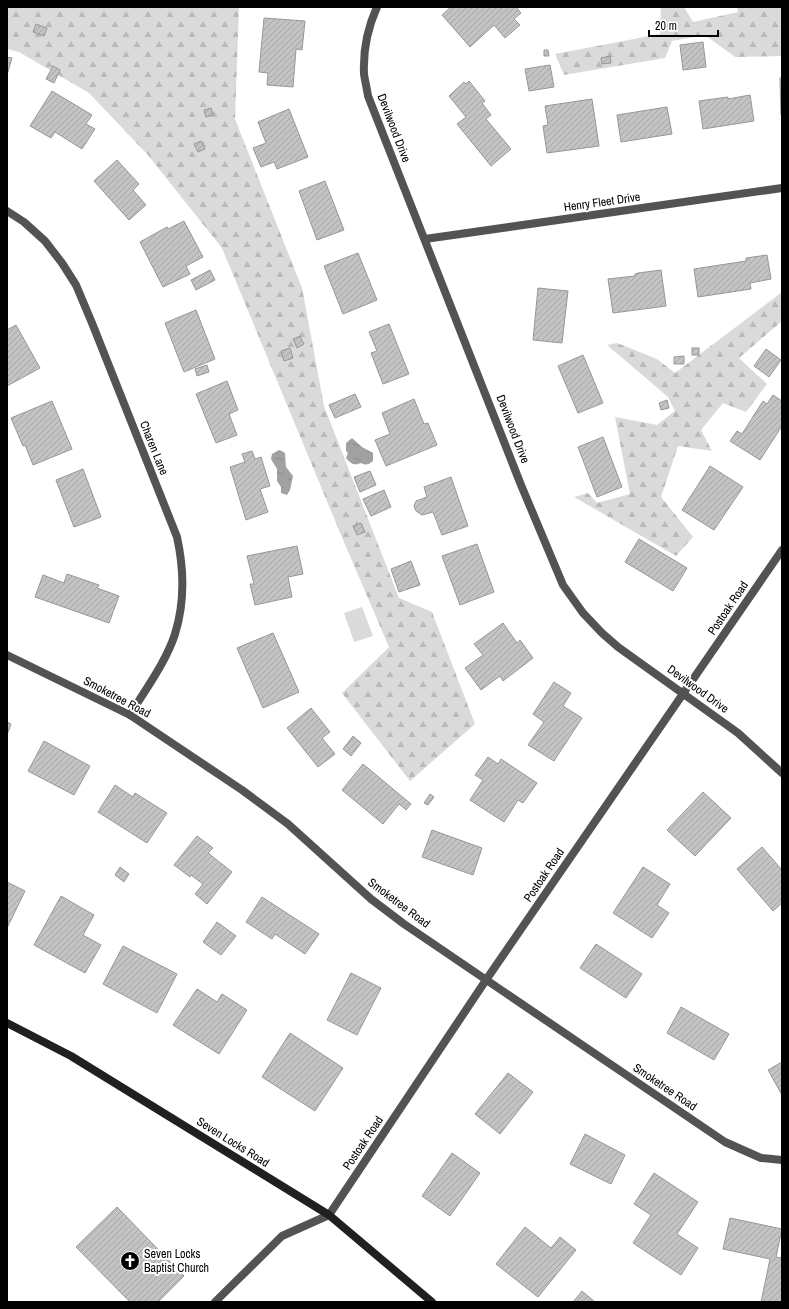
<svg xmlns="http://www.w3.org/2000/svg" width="789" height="1309" font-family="'Archivo Narrow',sans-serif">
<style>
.forest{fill:url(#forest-firs)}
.garden{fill:#dadada}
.water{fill:url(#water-ripples)}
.building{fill:url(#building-hatch);stroke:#979797}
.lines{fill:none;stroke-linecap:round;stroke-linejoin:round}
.service{stroke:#535353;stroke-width:8}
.minor{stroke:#535353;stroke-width:8}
.tertiary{stroke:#535353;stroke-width:8}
.secondary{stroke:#202020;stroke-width:8}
.labels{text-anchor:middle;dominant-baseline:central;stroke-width:4;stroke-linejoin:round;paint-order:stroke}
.street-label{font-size:12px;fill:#000;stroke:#fff}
.poi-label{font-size:12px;fill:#000;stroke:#fff;text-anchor:start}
</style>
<defs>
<pattern id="forest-firs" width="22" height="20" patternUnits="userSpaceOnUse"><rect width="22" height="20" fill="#dadada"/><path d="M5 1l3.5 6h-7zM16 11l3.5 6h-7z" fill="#b9b9b9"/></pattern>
<pattern id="water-ripples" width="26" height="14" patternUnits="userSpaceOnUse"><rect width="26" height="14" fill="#a1a1a1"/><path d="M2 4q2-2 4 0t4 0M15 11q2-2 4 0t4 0" fill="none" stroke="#898989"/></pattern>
<pattern id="building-hatch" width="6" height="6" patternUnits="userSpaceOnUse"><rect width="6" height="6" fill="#c3c3c3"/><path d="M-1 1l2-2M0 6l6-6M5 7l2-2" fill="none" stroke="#a6a6a6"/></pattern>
</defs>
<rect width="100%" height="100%" fill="#fff"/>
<g class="forest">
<polygon points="7,7 239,7 235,119 302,288 324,406 399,598 432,612 475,724 410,781 342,693 389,647 341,535 222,248 147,154 89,93 19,52 7,49"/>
<polygon points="661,7 684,7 693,22 738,12 737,7 782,7 782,56 735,57 705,35 672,41 665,58 564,75 555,54 660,34"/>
<polygon points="782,292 782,321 739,358 767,384 746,412 723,403 701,430 712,451 678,446 661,497 693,537 676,556 574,497 588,493 597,503 630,494 615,417 657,425 675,411 668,397 607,345 617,343 657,359 675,373"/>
</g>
<polygon class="garden" points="362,607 373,636 354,642 344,613"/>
<g class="water">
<path d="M 352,438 L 362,447 L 373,453 L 373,461 C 369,464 367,466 361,463 C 354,466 351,464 346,458 L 348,453 L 346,451 L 346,443 Z"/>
<polygon points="279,450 282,451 285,453 286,467 293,476 290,490 287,495 281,493 281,487 277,481 277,469 271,459 272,454"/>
</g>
<g class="building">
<polygon points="451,7 516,7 521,13 514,19 520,25 505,38 494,25 470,47 442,15"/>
<polygon points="264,18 305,21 302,50 296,49 293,87 267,85 268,73 259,72"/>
<polygon points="36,24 47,28 44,36 33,32"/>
<polygon points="703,42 706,67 683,70 680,45"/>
<polygon points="544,50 548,50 549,56 544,56"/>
<polygon points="610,56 611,63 602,64 601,58"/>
<polygon points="7,57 12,58 7,75"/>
<polygon points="550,65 554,87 529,91 525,69"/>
<polygon points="53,66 60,70 54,83 46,79"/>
<polygon points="780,78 782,78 782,115 781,115"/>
<polygon points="469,81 485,101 482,103 491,115 486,119 511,149 491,166 457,124 466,117 449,96 464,82 466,84"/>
<polygon points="52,91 92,115 86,124 95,129 82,149 55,132 51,138 30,126"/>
<polygon points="750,95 754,121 703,129 699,101 728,97 728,99"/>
<polygon points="592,99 599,146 547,153 543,126 548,125 545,106"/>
<polygon points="667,107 672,134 621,142 617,115"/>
<polygon points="211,108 213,115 206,117 204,110"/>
<polygon points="289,109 308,157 277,169 274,162 261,167 253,148 266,143 258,122"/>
<polygon points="201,141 205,149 198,152 194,144"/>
<polygon points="117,160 139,184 133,190 146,205 129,220 94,181"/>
<polygon points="325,181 344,230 317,240 299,191"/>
<polygon points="184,221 203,257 186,266 190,274 163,287 140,242 167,227 168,229"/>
<polygon points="358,253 377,300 343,314 324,266"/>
<polygon points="767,255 771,279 750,283 751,289 698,297 694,269 746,261 746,258"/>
<polygon points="210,270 215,280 196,290 191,280"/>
<polygon points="661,270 666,306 613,313 608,279 635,276 635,274 638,273"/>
<polygon points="538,288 568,291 562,343 533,340"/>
<polygon points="196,310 215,359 184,372 165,323"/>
<polygon points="389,324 409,374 383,384 371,353 377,351 369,332"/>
<polygon points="16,325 40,368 7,386 7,330"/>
<polygon points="300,336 304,344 297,348 293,339"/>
<polygon points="290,348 293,358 284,361 281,351"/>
<rect x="692" y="348" width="7" height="7"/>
<polygon points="766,349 781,360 769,377 754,366"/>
<polygon points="583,355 603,403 578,413 558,366"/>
<polygon points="684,356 684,364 674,364 674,357"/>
<polygon points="207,365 209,372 197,376 195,369"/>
<polygon points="227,381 238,410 229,414 237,435 216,443 196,394"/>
<polygon points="355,394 361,407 335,418 329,405"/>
<polygon points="773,395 782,401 782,426 760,460 730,441 737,431 742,434 763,401 767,404"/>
<polygon points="414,399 424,424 428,423 437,445 386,466 375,440 390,434 382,413"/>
<polygon points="667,400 669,408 661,410 659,403"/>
<polygon points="52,401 72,449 33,465 25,445 23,446 11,418"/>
<polygon points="603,437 622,487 597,497 578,447"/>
<polygon points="252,451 255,459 261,457 270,486 260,489 268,512 246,520 230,467 245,462 242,454"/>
<polygon points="710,466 743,487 714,530 682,510"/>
<polygon points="83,469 101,517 74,527 56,480"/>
<polygon points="370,471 376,485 360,492 354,477"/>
<polygon points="451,477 468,526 442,535 433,512 422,515 416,511 414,506 416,501 427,497 424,487"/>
<polygon points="384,490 391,507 371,516 363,499"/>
<polygon points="361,523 365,532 357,535 353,526"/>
<polygon points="639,539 687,568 673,591 625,562"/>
<polygon points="477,544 494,592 460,605 442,556"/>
<polygon points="297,546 303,574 288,577 292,597 255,605 250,584 254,584 247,556"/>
<polygon points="411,561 420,585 399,592 391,569"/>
<polygon points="67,574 99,585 97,588 119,596 109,623 35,597 43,575 64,583"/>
<polygon points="503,623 517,643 520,640 533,658 503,681 500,676 481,690 465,668 483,655 474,644"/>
<polygon points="273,633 299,692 263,708 237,648"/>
<polygon points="554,682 571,693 563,706 582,718 554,761 528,745 544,722 533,714"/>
<polygon points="311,708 330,732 322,738 335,754 318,767 287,728"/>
<polygon points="7,722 11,724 7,735"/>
<polygon points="353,736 361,743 351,756 343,749"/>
<polygon points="44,741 90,766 74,795 28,771"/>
<polygon points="488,757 498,764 501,759 537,783 523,803 518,800 504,822 470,800 483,780 475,775"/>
<polygon points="363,764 411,804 406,810 399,804 383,824 342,790"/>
<polygon points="115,785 133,797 135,793 167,813 147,843 98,812"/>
<polygon points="703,792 731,818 695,856 667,830"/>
<polygon points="430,794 434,797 428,805 424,803"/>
<polygon points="432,830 482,848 473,875 422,857"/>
<polygon points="197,836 213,848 208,853 232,872 207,904 195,894 203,884 191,875 190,877 174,865"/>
<polygon points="762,847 782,870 782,903 773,911 737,869"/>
<polygon points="120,867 129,874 124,882 115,875"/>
<polygon points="643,867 670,884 657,905 669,913 652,938 613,913"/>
<polygon points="7,882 25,891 7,928"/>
<polygon points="61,896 94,915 83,935 101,945 85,973 34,945"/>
<polygon points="262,897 319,934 305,954 275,934 272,939 246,922"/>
<polygon points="217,922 236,936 221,955 203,942"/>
<polygon points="596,944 642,974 626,998 580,968"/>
<polygon points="123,946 177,974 157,1013 103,984"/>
<polygon points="351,973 381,988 357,1035 327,1020"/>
<polygon points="197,989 217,1002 222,994 247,1010 219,1054 173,1025"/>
<polygon points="681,1007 729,1034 714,1060 667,1033"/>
<polygon points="290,1033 343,1068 315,1111 262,1077"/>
<polygon points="782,1062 782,1095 768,1070"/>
<polygon points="508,1073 533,1092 500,1134 475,1114"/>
<polygon points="585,1134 625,1155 611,1184 570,1164"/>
<polygon points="452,1153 480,1173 450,1216 422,1196"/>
<polygon points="654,1173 698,1202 677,1234 698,1248 681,1275 633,1243 651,1215 634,1204"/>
<polygon points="117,1207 184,1276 158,1302 130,1302 76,1247"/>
<polygon points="730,1218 782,1229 776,1257 782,1258 782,1302 761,1302 770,1259 723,1249"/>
<polygon points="525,1227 551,1248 560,1237 576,1250 538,1297 496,1264"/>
<polygon points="582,1291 595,1302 573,1302"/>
</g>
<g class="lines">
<polyline class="service" points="215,1302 282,1236 329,1215"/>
<g class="minor">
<path d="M 377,7 C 368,27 363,52 364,74 C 365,81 367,89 368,96 L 521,485 L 563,585 L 583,613 L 602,633 L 618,647 L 738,733 L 782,773"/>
<path d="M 7,211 L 24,222 L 45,241 L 62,263 L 76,285 L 92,323 L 177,537 C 184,569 185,602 175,634 C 166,662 145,690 130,715"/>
<polyline points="425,239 782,188"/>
<polyline points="7,655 130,715 242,790 288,824 371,899 404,924 725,1142 761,1158 782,1160"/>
</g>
<polyline class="tertiary" points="329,1215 486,980 782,550"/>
<polyline class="secondary" points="7,1023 71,1056 329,1215 432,1302"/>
</g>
<defs>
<g id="church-disc" transform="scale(1)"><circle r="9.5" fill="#000" stroke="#fff"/><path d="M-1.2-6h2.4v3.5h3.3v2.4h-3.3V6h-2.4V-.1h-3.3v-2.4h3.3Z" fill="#fff"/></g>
</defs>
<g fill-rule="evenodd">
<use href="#church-disc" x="130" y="1261"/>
</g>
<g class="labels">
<g class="street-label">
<text transform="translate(394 128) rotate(69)">Devilwood Drive</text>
<text transform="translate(602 202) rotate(-8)">Henry Fleet Drive</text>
<text transform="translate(513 429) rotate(69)">Devilwood Drive</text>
<text transform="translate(154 448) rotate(68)">Charen Lane</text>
<text transform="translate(728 608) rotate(-56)">Postoak Road</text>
<text transform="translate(698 689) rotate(36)">Devilwood Drive</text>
<text transform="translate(117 697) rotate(28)">Smoketree Road</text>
<text transform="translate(544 875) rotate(-56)">Postoak Road</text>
<text transform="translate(399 903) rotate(37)">Smoketree Road</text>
<text transform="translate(665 1087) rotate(34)">Smoketree Road</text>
<text transform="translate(233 1142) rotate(32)">Seven Locks Road</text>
<text transform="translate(363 1143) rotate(-56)">Postoak Road</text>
</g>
<g class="poi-label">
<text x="144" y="1254">Seven Locks<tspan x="144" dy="14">Baptist Church</tspan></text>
</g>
</g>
<rect width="789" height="1309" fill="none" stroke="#000000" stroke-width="16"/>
<path d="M649 30v6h69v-6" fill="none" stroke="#000000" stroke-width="2"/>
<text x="655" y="30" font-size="12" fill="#000000" stroke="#ffffff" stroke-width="3" paint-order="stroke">20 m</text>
</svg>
